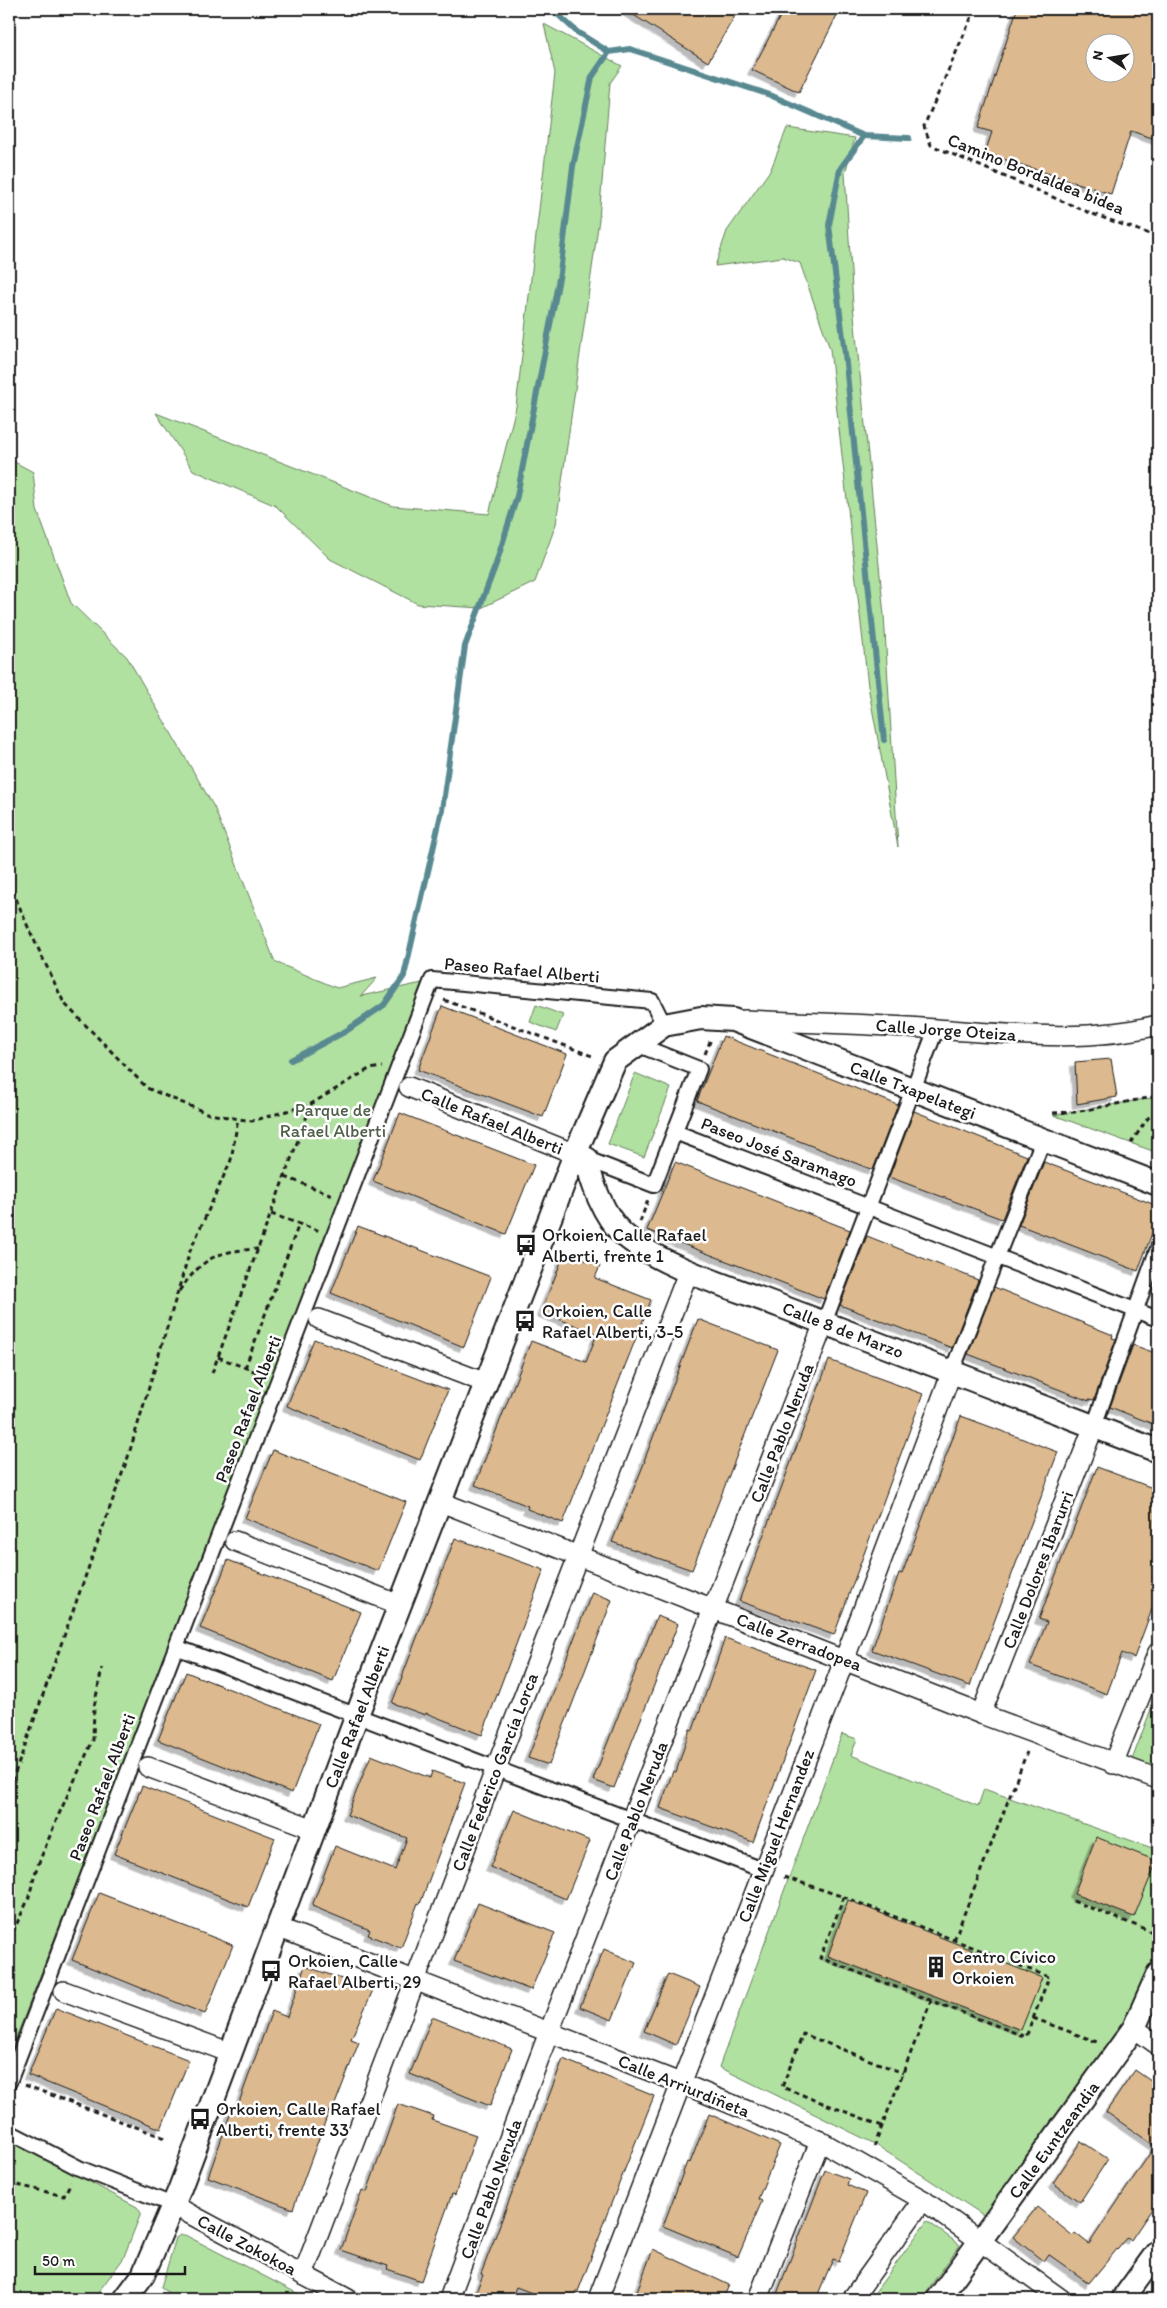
<svg xmlns="http://www.w3.org/2000/svg" width="1167" height="2308" font-family="Itim,sans-serif">
<style>
.green{fill:#b1e1a0;stroke:#667e5e}
.lines{fill:none;stroke-linecap:round;stroke-linejoin:round}
.stream{stroke:#598991;stroke-width:6}
.building{fill:#dcb98e;stroke:#1c1c1c;fill-rule:evenodd;filter:url(#shadow)}
.pedestrian-casing{stroke:#1c1c1c;stroke-width:18}
.minor-casing{stroke:#1c1c1c;stroke-width:22}
.tertiary-casing{stroke:#1c1c1c;stroke-width:26}
.path{stroke:#1c1c1c;stroke-width:3;stroke-dasharray:5 4;stroke-linecap:butt}
.pedestrian{stroke:#fff;stroke-width:14}
.minor{stroke:#fff;stroke-width:19}
.tertiary{stroke:#fff;stroke-width:22}
.labels{text-anchor:middle;dominant-baseline:central;stroke-width:5;stroke-linejoin:round;paint-order:stroke}
.street-label{font-size:18px;fill:#1c1c1c;stroke:#fff}
.park-label{font-size:18px;fill:#50614a;stroke:#fff}
.poi-label{font-size:18px;fill:#1c1c1c;stroke:#fff;text-anchor:start}
</style>
<defs>
<filter id="shadow"><feDropShadow dx="-4.5" dy="4.5" stdDeviation="0" flood-color="#0004"/></filter>
</defs>
<rect width="100%" height="100%" fill="#fff"/>
<filter id="ink" filterUnits="userSpaceOnUse"><feTurbulence type="fractalNoise" baseFrequency=".02" numOctaves="2"/><feDisplacementMap in="SourceGraphic" scale="10" xChannelSelector="R" yChannelSelector="G"/><feConvolveMatrix kernelMatrix="1 2 1 2 8 2 1 2 1" color-interpolation-filters="sRGB"/></filter>
<g filter="url(#ink)">
<g class="green">
<polygon points="544,24 622,66 610,83 599,219 556,524 535,582 481,608 418,604 330,559 276,506 193,470 156,413 393,506 489,514 516,407 555,73"/>
<polygon points="787,128 855,138 845,173 853,305 884,615 898,847 868,686 830,349 800,263 783,257 715,266 727,231 771,169"/>
<polygon points="9,459 33,472 37,510 71,603 127,657 214,807 275,962 337,988 377,978 361,996 422,983 246,1446 9,2056"/>
<polygon points="536,1005 563,1015 556,1032 530,1022"/>
<polygon points="635,1073 671,1088 644,1157 608,1144"/>
<polygon points="1158,1096 1158,1153 1053,1115 1151,1098"/>
<polygon points="1158,1690 1158,1767 1132,1760"/>
<polygon points="842,1734 857,1739 851,1755 978,1806 984,1789 1158,1850 1158,1974 994,2222 873,2143 719,2067"/>
<polygon points="9,2139 137,2207 141,2213 123,2259 93,2299 9,2299"/>
<polygon points="927,2221 960,2245 921,2299 870,2299"/>
<polygon points="180,2235 185,2235 308,2299 177,2299 161,2287 176,2238"/>
</g>
<g class="lines">
<g class="stream">
<polyline points="552,9 577,32 609,52 630,49 770,95 864,136 909,138"/>
<polyline points="864,136 840,169 829,225 845,354 884,740"/>
<polyline points="291,1060 346,1031 384,1005 404,976 442,810 465,646 496,564 517,496 560,273 573,166 592,77 609,52"/>
</g>
</g>
<g class="building">
<polygon points="624,9 739,9 708,62"/>
<polygon points="784,9 840,9 799,92 752,70"/>
<path d="M 1017,9 L 1158,9 L 1158,140 L 1131,131 L 1111,194 L 985,153 L 992,132 L 978,128 ZM 1094,42 L 1124,42 L 1124,72 L 1094,72 Z"/>
<polygon points="442,1006 567,1054 543,1117 418,1070"/>
<polygon points="723,1036 898,1105 873,1170 697,1101"/>
<polygon points="1111,1059 1117,1097 1077,1104 1075,1062"/>
<polygon points="914,1111 1027,1156 1002,1219 889,1177"/>
<polygon points="400,1113 534,1165 506,1234 373,1181"/>
<polygon points="675,1162 850,1230 824,1299 647,1230"/>
<polygon points="1044,1162 1158,1206 1158,1217 1138,1271 1019,1225"/>
<polygon points="358,1226 491,1277 464,1347 331,1293"/>
<polygon points="867,1236 978,1280 952,1348 840,1305"/>
<polygon points="565,1252 600,1266 595,1278 651,1300 563,1523 527,1509 528,1506 475,1485 531,1341 586,1362 597,1334 541,1312"/>
<polygon points="994,1287 1113,1335 1112,1338 1116,1339 1094,1400 1089,1399 1089,1401 968,1354"/>
<polygon points="698,1319 778,1350 692,1570 612,1542 645,1461 644,1461"/>
<polygon points="314,1339 448,1390 420,1460 287,1406"/>
<polygon points="1133,1345 1158,1354 1158,1426 1110,1407"/>
<polygon points="829,1360 923,1394 834,1635 739,1601"/>
<polygon points="961,1416 1058,1452 970,1686 872,1650 899,1573 902,1574"/>
<polygon points="273,1450 406,1502 378,1571 245,1518"/>
<polygon points="1097,1467 1158,1490 1158,1593 1134,1658 1122,1653 1107,1694 1030,1665 1047,1622 1039,1619"/>
<polygon points="455,1538 544,1570 482,1735 426,1713 425,1715 392,1703"/>
<polygon points="228,1560 361,1612 333,1681 200,1628"/>
<polygon points="592,1592 612,1600 549,1765 528,1758"/>
<polygon points="657,1616 678,1624 614,1788 593,1780"/>
<polygon points="725,1638 816,1670 753,1842 660,1808 673,1771 676,1772 690,1729 693,1730"/>
<polygon points="186,1672 319,1724 292,1793 158,1740"/>
<polygon points="371,1755 430,1778 432,1771 465,1783 420,1904 418,1903 401,1948 368,1935 370,1930 312,1906 335,1846 395,1870 407,1838 347,1815"/>
<polygon points="142,1786 275,1838 248,1907 114,1854"/>
<polygon points="514,1810 590,1841 566,1899 490,1867"/>
<polygon points="1096,1837 1157,1861 1134,1917 1074,1894"/>
<polygon points="99,1893 233,1945 205,2014 72,1960"/>
<polygon points="848,1900 1042,1978 1021,2030 828,1956"/>
<polygon points="478,1903 555,1933 531,1990 454,1961"/>
<polygon points="604,1949 636,1963 612,2020 580,2007"/>
<polygon points="305,1966 373,1990 351,2039 359,2042 332,2112 329,2111 293,2209 208,2177 233,2106 237,2108 272,2011 287,2017"/>
<polygon points="668,1974 700,1987 676,2045 644,2031"/>
<polygon points="56,2008 189,2060 161,2129 28,2075"/>
<polygon points="432,2017 512,2049 490,2106 410,2074"/>
<polygon points="563,2059 654,2096 601,2229 602,2230 575,2299 548,2299 516,2287 511,2299 473,2299 483,2275 481,2274"/>
<polygon points="1135,2070 1158,2086 1158,2200 1131,2240 1127,2237 1089,2283 1048,2254 1043,2261 1013,2237 1037,2207 1073,2236 1075,2233 1089,2244 1155,2146 1106,2112"/>
<polygon points="398,2104 433,2116 432,2120 476,2135 455,2195 452,2194 421,2281 387,2269 388,2266 341,2250 362,2190 367,2192"/>
<polygon points="709,2114 780,2145 758,2199 762,2201 738,2257 663,2226 687,2162 690,2163"/>
<polygon points="1081,2141 1108,2159 1080,2202 1053,2183"/>
<polygon points="825,2170 849,2179 847,2185 866,2193 839,2261 833,2259 816,2299 775,2299"/>
<polygon points="653,2249 729,2285 723,2299 634,2299"/>
</g>
<g class="lines">
<g class="pedestrian-casing">
<g id="pedestrian">
<polyline points="675,1132 1158,1319"/>
<polyline points="587,1159 654,1185 699,1069 636,1044"/>
<polyline points="824,1323 936,1029"/>
<polyline points="952,1371 1043,1140"/>
<polyline points="1094,1426 1158,1248"/>
<polyline points="176,1647 763,1870"/>
<polyline points="9,2082 432,980 652,1001 664,1025"/>
<polyline points="9,2132 79,2168 173,2205"/>
</g>
</g>
<g class="minor-casing">
<g id="minor">
<path d="M 744,1020 C 808,1023 872,1024 936,1029 C 1011,1034 1085,1043 1158,1025"/>
<polyline points="409,1087 575,1154"/>
<polyline points="319,1319 486,1383"/>
<polyline points="441,1502 981,1714 1158,1779"/>
<polyline points="235,1541 400,1605"/>
<polyline points="981,1714 1094,1426"/>
<polyline points="1113,1764 1158,1652"/>
<polyline points="148,1767 314,1829"/>
<polyline points="277,1927 683,2084 820,2141 923,2200 1061,2299"/>
<polyline points="64,1991 231,2053"/>
<polyline points="1134,2028 1158,2045"/>
<polyline points="173,2205 348,2299"/>
<polyline points="303,2275 496,1768 689,1270"/>
<polyline points="449,2299 549,2032 824,1323"/>
<polyline points="598,2299 836,1682 952,1371"/>
<polyline points="758,2299 820,2141"/>
<polyline points="852,2299 923,2200"/>
</g>
</g>
<g class="tertiary-casing">
<g id="tertiary">
<path d="M 575,1154 L 587,1159 C 591,1183 604,1216 622,1233 C 658,1266 734,1288 780,1306 C 906,1355 1032,1403 1158,1451"/>
<polyline points="125,2299 143,2275 179,2191 357,1715 575,1154 615,1061 664,1025 701,1018 733,1020 1158,1184"/>
<polyline points="938,2299 1134,2028 1158,1974"/>
<polyline points="1123,2299 1158,2251"/>
</g>
</g>
<g class="path">
<polyline points="975,9 924,126 931,145 1090,213 1158,237"/>
<polyline points="9,882 28,927 64,1003 147,1088 209,1114 252,1121 311,1104 369,1069 382,1067"/>
<polyline points="444,1000 595,1057"/>
<polyline points="705,1054 711,1039"/>
<polyline points="1053,1113 1075,1112 1158,1096"/>
<polyline points="1131,1143 1148,1118 1158,1112"/>
<polyline points="285,1177 333,1195"/>
<polyline points="271,1214 320,1231"/>
<polyline points="640,1222 648,1200"/>
<path d="M 179,1291 C 204,1257 216,1251 258,1249"/>
<polyline points="218,1357 264,1375"/>
<polyline points="245,1368 299,1224"/>
<polyline points="212,1373 311,1105"/>
<polyline points="9,1790 128,1457 190,1251 231,1160 238,1119"/>
<polyline points="784,1877 844,1897 820,1958 1026,2037 1049,1977 844,1897"/>
<polyline points="1073,1901 1158,1934"/>
<polyline points="9,1940 28,1900 37,1867 59,1814 93,1740 94,1707 102,1668"/>
<polyline points="954,1940 1027,1752"/>
<polyline points="1156,1954 1158,1943"/>
<polyline points="1033,2018 1097,2042"/>
<polyline points="25,2085 165,2138"/>
<polyline points="882,2126 782,2087 803,2034 903,2073"/>
<polyline points="874,2147 931,2001"/>
<polyline points="9,2183 64,2196 71,2182"/>
</g>
<use href="#pedestrian" class="pedestrian"/>
<use href="#minor" class="minor"/>
<use href="#tertiary" class="tertiary"/>
</g>
</g>
<defs>
<g id="bus-bare" transform="scale(1.725)"><path d="M-5-6H5V4H4V6H2V4H-2V6H-4V4H-5ZM-3.5-4V0h7V-4ZM-3.5 1.2v1.5H-2V1.2ZM2 1.2v1.5H3.5V1.2Z" fill="#1c1c1c" stroke="#fff" stroke-width="2.5" paint-order="stroke"/></g>
<g id="building-bare" transform="scale(1.725)"><path d="M-4-6H4V6H1V3H-1V6H-4ZM-2.5-4.3h1.7v1.8h-1.7ZM.8-4.3h1.7v1.8H.8ZM-2.5-1h1.7V.8h-1.7ZM.8-1h1.7V.8H.8Z" fill="#1c1c1c" stroke="#fff" stroke-width="2.5" paint-order="stroke"/></g>
</defs>
<g fill-rule="evenodd">
<use href="#bus-bare" x="526" y="1245"/>
<use href="#bus-bare" x="525" y="1321"/>
<use href="#building-bare" x="936" y="1967"/>
<use href="#bus-bare" x="271" y="1971"/>
<use href="#bus-bare" x="200" y="2119"/>
</g>
<g class="labels">
<g class="street-label">
<text transform="translate(1036 174) rotate(22)">Camino Bordaldea bidea</text>
<text transform="translate(522 970) rotate(5)">Paseo Rafael Alberti</text>
<text transform="translate(946 1030) rotate(4)">Calle Jorge Oteiza</text>
<text transform="translate(913 1090) rotate(21)">Calle Txapelategi</text>
<text transform="translate(492 1121) rotate(22)">Calle Rafael Alberti</text>
<text transform="translate(779 1152) rotate(21)">Paseo José Saramago</text>
<text transform="translate(843 1330) rotate(21)">Calle 8 de Marzo</text>
<text transform="translate(248 1409) rotate(-69)">Paseo Rafael Alberti</text>
<text transform="translate(782 1433) rotate(-69)">Calle Pablo Neruda</text>
<text transform="translate(1038 1570) rotate(-69)">Calle Dolores Ibarurri</text>
<text transform="translate(799 1642) rotate(21)">Calle Zerradopea</text>
<text transform="translate(357 1717) rotate(-69)">Calle Rafael Alberti</text>
<text transform="translate(495 1772) rotate(-69)">Calle Federico García Lorca</text>
<text transform="translate(102 1787) rotate(-69)">Paseo Rafael Alberti</text>
<text transform="translate(636 1811) rotate(-69)">Calle Pablo Neruda</text>
<text transform="translate(776 1836) rotate(-69)">Calle Miguel Hernandez</text>
<text transform="translate(684 2086) rotate(22)">Calle Arriurdiñeta</text>
<text transform="translate(1054 2140) rotate(-54)">Calle Euntzeandia</text>
<text transform="translate(491 2189) rotate(-70)">Calle Pablo Neruda</text>
<text transform="translate(247 2245) rotate(28)">Calle Zokokoa</text>
</g>
<g class="park-label">
<text x="333" y="1110">Parque de<tspan x="333" dy="21">Rafael Alberti</tspan></text>
</g>
<g class="poi-label">
<text x="542" y="1235">Orkoien, Calle Rafael<tspan x="542" dy="21">Alberti, frente 1</tspan></text>
<text x="542" y="1311">Orkoien, Calle<tspan x="542" dy="21">Rafael Alberti, 3-5</tspan></text>
<text x="952" y="1957">Centro Cívico<tspan x="952" dy="21">Orkoien</tspan></text>
<text x="288" y="1961">Orkoien, Calle<tspan x="288" dy="21">Rafael Alberti, 29</tspan></text>
<text x="216" y="2109">Orkoien, Calle Rafael<tspan x="216" dy="21">Alberti, frente 33</tspan></text>
</g>
</g>
<rect width="1167" height="2308" fill="none" stroke="#fff" stroke-width="30"/>
<rect x="15" y="15" width="1137" height="2278" fill="none" stroke="#1c1c1c" stroke-width="2" filter="url(#ink)"/>
<g transform="translate(1110 58) rotate(282)"><circle r="24" fill="#ffffff" stroke="#a4a4a4"/>
<path d="M0-4L9 19L0 12L-9 19Z" fill="#1c1c1c"/>
<text y="-8" font-size="14" font-weight="bold" text-anchor="middle" fill="#1c1c1c">N</text>
</g>
<path d="M35 2266v8h150v-8" fill="none" stroke="#1c1c1c" stroke-width="2.5"/>
<text x="42" y="2266" font-size="15" fill="#1c1c1c" stroke="#ffffff" stroke-width="4" paint-order="stroke">50 m</text>
</svg>
